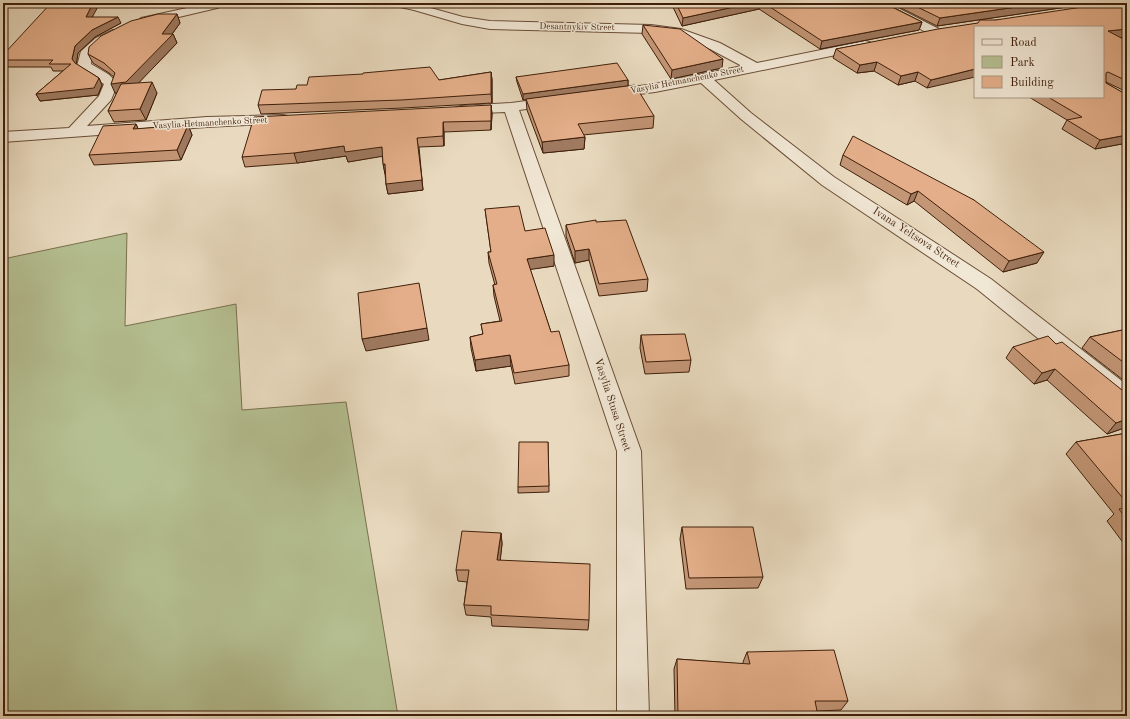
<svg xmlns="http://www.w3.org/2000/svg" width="1130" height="719" font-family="'Old Standard TT',serif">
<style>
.green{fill:#b5c092;stroke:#7a704e}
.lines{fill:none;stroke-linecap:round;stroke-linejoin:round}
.minor-casing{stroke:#6a4e37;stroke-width:2}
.minor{fill:#f1e7d5;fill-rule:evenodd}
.wall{fill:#c39676;stroke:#3f1f0a}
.shaded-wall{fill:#9f7a60;stroke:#3f1f0a}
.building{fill:#e3ae89;stroke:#3f1f0a}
.labels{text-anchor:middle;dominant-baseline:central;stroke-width:3;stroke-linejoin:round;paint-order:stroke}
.far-street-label{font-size:9px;fill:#3f1f0a;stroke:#f1e7d5}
.street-label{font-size:11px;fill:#3f1f0a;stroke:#f1e7d5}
</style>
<rect width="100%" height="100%" fill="#e9dabf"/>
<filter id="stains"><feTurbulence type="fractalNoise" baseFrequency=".005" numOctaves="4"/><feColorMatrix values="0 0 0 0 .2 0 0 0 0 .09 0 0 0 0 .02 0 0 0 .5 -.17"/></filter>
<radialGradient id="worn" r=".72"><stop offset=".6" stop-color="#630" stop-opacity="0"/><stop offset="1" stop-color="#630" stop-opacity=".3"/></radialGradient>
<polygon class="green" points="127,233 125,326 236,304 242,410 346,402 398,716 3,716 3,259"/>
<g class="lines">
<g class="minor-casing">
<g id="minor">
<polygon points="210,3 227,3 225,5 217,8 145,25 141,24 139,21 141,18"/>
<polygon points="389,3 413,3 463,17 490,21 651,25 681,29 720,43 757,63 865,41 870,42 871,45 870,48 865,49 714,80 751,113 834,177 991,279 1127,385 1127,407 1119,404 977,289 822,185 741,119 701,83 655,92 608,98 603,97 601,94 603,91 608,90 655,84 742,66 710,49 679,36 651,33 490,29 462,24 414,10 391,5"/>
<polygon points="872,3 888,3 939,29 941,32 939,35 931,35 895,15 874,5"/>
<path d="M 113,30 L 117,31 L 119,34 C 110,47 94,43 91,64 L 108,74 L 118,83 L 111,100 L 87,126 L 207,117 L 283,115 L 288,116 L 290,119 L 288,122 L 283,123 L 207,127 L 3,142 L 3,132 L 69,128 L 99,96 L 104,84 L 79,69 L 77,66 L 81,51 L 96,38 Z"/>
<polygon points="556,97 561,98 563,101 561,104 519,110 641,451 649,716 617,716 617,451 505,112 461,114 456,113 454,110 456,107 461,106 511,103"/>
</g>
</g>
<use href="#minor" class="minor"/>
</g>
<g class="wall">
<polygon points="671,3 885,3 922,22 919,30 820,49 759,9 682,26"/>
<polygon points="891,3 1094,3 937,26"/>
<polygon points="177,14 180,23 172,34 173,34 177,43 138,83 157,93 146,120 114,122 108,111 117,93 115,93 114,77 109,73 93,63 88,54"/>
<polygon points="92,17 121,23 95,37 78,53 76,64 99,78 102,85 98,95 40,101 36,94 63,71 53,71 51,67 3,67 3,55"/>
<polygon points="996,20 1120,37 1127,41 1127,92 1106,82 1106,83 1127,95 1127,143 1095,149 1062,129 1067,120 1029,97 1103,97 975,27 927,88 915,81 898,85 874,71 857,73 833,58 836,49"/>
<polygon points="643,25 722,68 671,79 642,34"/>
<polygon points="491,72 492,80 492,103 403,108 261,114 258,105 296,89 439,80"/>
<polygon points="516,77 628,80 628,86 654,116 653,128 583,135 585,137 584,149 543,153 527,110 526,99 523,100 517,82"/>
<polygon points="491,105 492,114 491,130 444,132 444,146 419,147 423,190 388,194 386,184 385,174 382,156 348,162 346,156 297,163 245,167 242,157"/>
<polygon points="136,124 138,129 188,125 192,135 181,160 94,165 89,155"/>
<polygon points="843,155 974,200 1037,263 1003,272 914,201 907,205 840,165"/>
<polygon points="485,209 525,231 554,266 530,269 551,332 569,365 569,376 515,384 511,366 476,371 471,348 470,337 483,334 481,324 500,321 494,296 493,285 495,285 489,263 488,252 491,252"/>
<polygon points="596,222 648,279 647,291 599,296 589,260 575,263 566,236 566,225"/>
<polygon points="1127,329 1127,383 1082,348 1090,337"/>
<polygon points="641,335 691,360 689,372 645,374 640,348"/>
<polygon points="1056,344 1127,394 1127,427 1107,434 1047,380 1034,384 1006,358 1013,347"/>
<polygon points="1127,433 1127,548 1107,521 1114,514 1066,454 1076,442"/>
<polygon points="548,442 549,492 518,493 518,487"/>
<polygon points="682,527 763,577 758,588 686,589 680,539"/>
<polygon points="501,533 502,544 500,560 589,620 588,630 492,626 491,617 466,615 464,605 467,582 458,581 456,570"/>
<polygon points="747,652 848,701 841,710 817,711 818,716 675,716 674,669 677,659 743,664 743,662"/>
</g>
<g class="shaded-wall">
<polygon points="93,3 100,3 89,23 86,17"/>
<polygon points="752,3 760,3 759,9 682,26 683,18"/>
<polygon points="1044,3 1094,3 937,26 940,18"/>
<polygon points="177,14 180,23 170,37 173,34 177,43 130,92 115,93 111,84 162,34"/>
<polygon points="118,17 121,23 95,37 78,53 76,66 72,59 75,46 92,30"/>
<polygon points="922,22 919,30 820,49 822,41"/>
<polygon points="1127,29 1127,37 1103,39 1108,31"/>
<polygon points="723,59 722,68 671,79 672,70"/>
<polygon points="877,62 874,71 857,73 860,65"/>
<polygon points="975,69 975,77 927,88 931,80"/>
<polygon points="491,72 492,80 492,103 491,94"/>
<polygon points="918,72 915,81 898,85 901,76"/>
<polygon points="99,78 102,85 98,95 40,101 36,94"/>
<polygon points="628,80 628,86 523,100 523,94"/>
<polygon points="152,82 157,93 146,120 140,109"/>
<polygon points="491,105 492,114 491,130"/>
<polygon points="443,122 444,132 444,146 443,136"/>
<polygon points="136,124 140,133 133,129"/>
<polygon points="188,125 192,135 181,160 177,150"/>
<polygon points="1127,135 1127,143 1095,149 1100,140"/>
<polygon points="585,137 584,149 543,153 542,142"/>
<polygon points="417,138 423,190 388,194 386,184"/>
<polygon points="344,146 382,147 384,156 348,162 346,156 297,163 294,153"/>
<polygon points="383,164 385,164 387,174 385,174"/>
<polygon points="918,191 914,201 907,205 911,194"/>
<polygon points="589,249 589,260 575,263 575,251"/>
<polygon points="1044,252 1037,263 1003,272 1009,261"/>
<polygon points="554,255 554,266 527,270 527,259"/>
<polygon points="427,328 429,340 366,351 362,339"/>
<polygon points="510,355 511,366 476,371 475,360"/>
<polygon points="1055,369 1047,380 1034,384 1042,373"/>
<polygon points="1127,419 1127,427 1107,434 1116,423"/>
<polygon points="501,533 502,544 499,572 497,560"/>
</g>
<g class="building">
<polygon points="51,3 93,3 86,17 118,17 92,30 75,46 72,59 75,63 99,78 94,88 36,94 71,64 49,64 53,60 3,60 3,55"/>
<polygon points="676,3 752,3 683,18"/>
<polygon points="764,3 884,3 922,22 822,41"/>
<polygon points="909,3 1044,3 940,18"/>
<polygon points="1109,3 1127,3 1127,29 1108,31 1127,41 1127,81 1108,72 1106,73 1106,83 1127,95 1127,135 1100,140 1067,120 1082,117 1048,97 1103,97 1103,27 975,27 975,69 931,80 918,72 901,76 877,62 860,65 836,49 938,29 978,23 980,20 996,20"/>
<polygon points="158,14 177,14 162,34 173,34 126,82 111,84 115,73 104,63 88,54 89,47 101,36 131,21"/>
<polygon points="643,25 680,29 723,59 672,70"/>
<polygon points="617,63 628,80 523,94 516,77"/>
<polygon points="430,67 439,80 491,72 491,94 401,100 258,105 262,90 296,89 297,85 307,85 309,77 363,74 363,73"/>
<polygon points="152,82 140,109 108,111 121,84"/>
<polygon points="635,85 654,116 578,124 585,137 542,142 526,99"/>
<polygon points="491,105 491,121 443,122 443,136 417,138 422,180 386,184 385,164 383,164 382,147 345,152 344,146 294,153 242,157 254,117"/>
<polygon points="136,124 133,129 188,125 177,150 89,155 103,126"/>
<polygon points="853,136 974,200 1044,252 1009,261 918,191 911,194 843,155"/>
<polygon points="519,206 525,231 545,228 554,255 527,259 551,332 559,331 569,365 514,373 510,355 475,360 470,337 483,334 481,324 502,321 493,285 497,284 488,252 491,252 485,209"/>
<polygon points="596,220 596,222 626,220 648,279 599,284 589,249 575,251 566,225"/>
<polygon points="419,283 427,328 362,339 358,293"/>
<polygon points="1127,329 1127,365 1090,337"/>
<polygon points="685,334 691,360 646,362 641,335"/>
<polygon points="1048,336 1056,344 1062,342 1127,394 1127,419 1116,423 1055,369 1042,373 1013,347"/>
<polygon points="1127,433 1127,503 1076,442"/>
<polygon points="519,442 548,442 549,486 518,487"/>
<polygon points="1127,508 1127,520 1119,509"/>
<polygon points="682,527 753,527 763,577 689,578"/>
<polygon points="462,531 501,533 497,560 590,564 589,620 491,615 491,606 464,605 469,570 456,570"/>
<polygon points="834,650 848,701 815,701 818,716 678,716 677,659 750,664 747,652"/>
</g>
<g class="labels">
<g class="far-street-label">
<text transform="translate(577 27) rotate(1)">Desantnykiv Street</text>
<text transform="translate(687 80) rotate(-11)">Vasylia Hetmanchenko Street</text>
<text transform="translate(210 123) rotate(-3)">Vasylia Hetmanchenko Street</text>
</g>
<g class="street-label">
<text transform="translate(916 238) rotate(33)">Ivana Yeltsova Street</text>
<text transform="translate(612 405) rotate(72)">Vasylia Stusa Street</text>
</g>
</g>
<rect width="1130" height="719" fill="none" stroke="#e9dabf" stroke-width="16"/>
<rect x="4" y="4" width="1122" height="711" fill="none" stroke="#3f1f0a" stroke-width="2"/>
<rect x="8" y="8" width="1114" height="703" fill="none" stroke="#3f1f0a"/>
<rect x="974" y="26" width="130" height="72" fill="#f1e7d5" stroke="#aa9784"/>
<rect x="982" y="39" width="20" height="6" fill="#f1e7d5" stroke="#aa9784"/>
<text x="1010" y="46" font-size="12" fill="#3f1f0a">Road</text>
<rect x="982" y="56" width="20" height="12" fill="#b5c092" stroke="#aa9784"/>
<text x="1010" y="66" font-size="12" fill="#3f1f0a">Park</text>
<rect x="982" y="76" width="20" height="12" fill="#e3ae89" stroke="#aa9784"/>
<text x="1010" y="86" font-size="12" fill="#3f1f0a">Building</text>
<rect width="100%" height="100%" filter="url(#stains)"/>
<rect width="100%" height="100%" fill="url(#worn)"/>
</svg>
